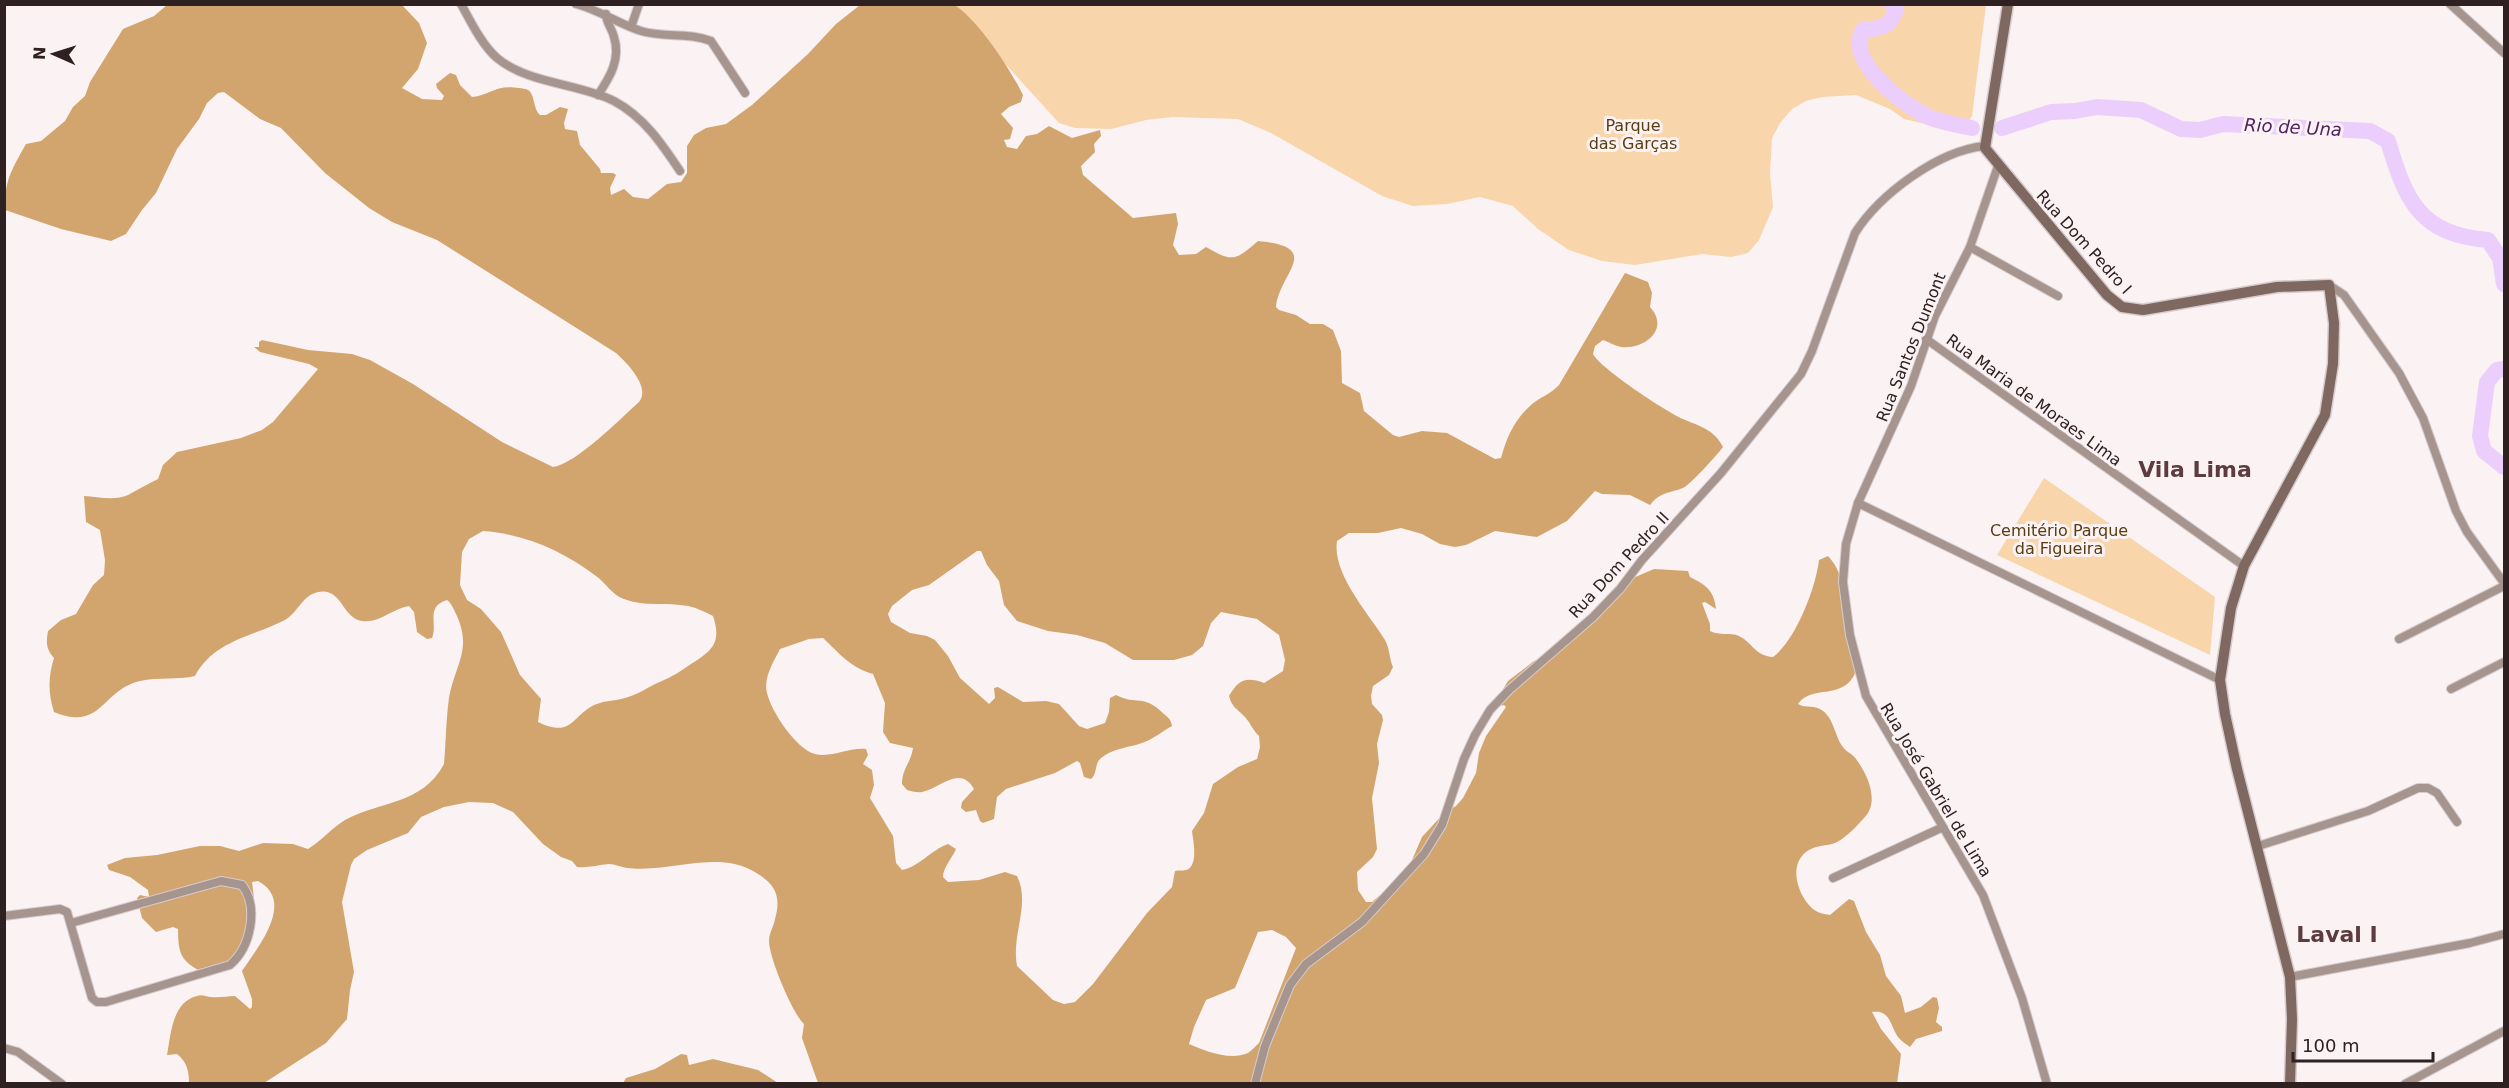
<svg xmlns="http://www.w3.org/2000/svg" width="2509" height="1088" font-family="'DejaVu Sans',sans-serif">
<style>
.green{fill:#f8d5aa}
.forest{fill:#d2a56f;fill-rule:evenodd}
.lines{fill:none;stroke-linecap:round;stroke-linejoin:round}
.river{stroke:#eccefd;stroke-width:16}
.street-casing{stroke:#d6cccd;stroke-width:10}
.secondary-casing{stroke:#d6cccd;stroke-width:13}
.street{stroke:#a6958f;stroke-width:8}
.secondary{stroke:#7f685f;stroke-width:10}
.labels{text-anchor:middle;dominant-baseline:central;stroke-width:6;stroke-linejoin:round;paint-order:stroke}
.park-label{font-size:16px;fill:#5a3c11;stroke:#fbf2f3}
.street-label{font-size:16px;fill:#2f2021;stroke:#fbf2f3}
.water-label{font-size:18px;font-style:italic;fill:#502265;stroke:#fbf2f3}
.district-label{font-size:22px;font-weight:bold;fill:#5d3b3f;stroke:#fbf2f3}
</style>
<rect width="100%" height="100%" fill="#fbf2f3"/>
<g class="green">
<polygon points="939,5 1986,5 1972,116 1960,132 1904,119 1890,109 1856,95 1822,97 1806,101 1792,109 1780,123 1772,138 1770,173 1773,207 1759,240 1748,253 1731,257 1702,254 1635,265 1602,261 1569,250 1538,229 1513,206 1480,197 1447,204 1413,206 1382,196 1271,133 1238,119 1172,117 1146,120 1111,129 1075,128 1059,123 1000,58"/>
<polygon points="2044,478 2215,597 2210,655 1997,555"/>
</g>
<g class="forest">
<path d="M 953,4 C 977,18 1011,70 1023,95 L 1021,102 L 1009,107 L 1001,114 L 1013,128 L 1010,139 L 1004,140 L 1007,147 L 1017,149 L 1026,136 L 1037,134 L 1049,126 L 1072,138 L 1100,130 L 1101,136 L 1094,144 L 1095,152 L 1081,166 L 1083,175 L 1133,218 L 1176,213 L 1178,224 L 1173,245 L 1179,255 L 1196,254 L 1206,247 C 1233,263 1236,260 1258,241 C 1325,247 1279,273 1276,307 L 1279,310 L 1296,315 L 1310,324 L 1323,324 L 1333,330 L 1341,351 L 1342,383 L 1360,393 L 1364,411 L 1393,435 L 1399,437 L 1422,431 L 1447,433 L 1495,459 L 1501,458 C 1507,437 1514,420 1531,405 C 1540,397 1551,394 1559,385 L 1625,273 L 1648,282 L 1652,293 L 1650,307 C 1671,330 1643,350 1621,347 C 1615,346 1609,342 1603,340 L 1595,346 L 1593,354 C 1601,369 1665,411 1683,419 C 1699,426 1714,429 1723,447 C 1718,454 1689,486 1683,488 C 1670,493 1660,492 1650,505 L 1630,495 L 1602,494 L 1595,491 L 1567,521 L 1537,537 L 1495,531 L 1466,545 L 1455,547 L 1440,544 L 1422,534 L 1401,528 L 1378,533 L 1349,533 L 1337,541 C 1332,574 1369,614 1385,640 C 1390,649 1389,658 1393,667 L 1389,675 L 1373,686 L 1371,696 L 1372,704 L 1382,715 L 1383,720 L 1377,744 L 1379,763 L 1372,798 L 1377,849 L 1373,857 L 1357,872 L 1358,890 L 1366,902 L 1372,902 L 1399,879 L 1412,860 L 1422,837 L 1445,812 L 1456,806 L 1463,798 L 1476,773 L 1479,753 L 1486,736 L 1506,707 L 1504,705 L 1492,708 L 1508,681 L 1534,661 L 1563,649 L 1572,636 L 1626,581 L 1654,569 L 1688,571 L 1690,577 C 1706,585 1714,590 1716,609 L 1705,602 L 1702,603 L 1710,624 L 1710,631 C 1719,636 1731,632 1739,636 C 1753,643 1755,656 1773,657 C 1796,640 1816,587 1819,560 L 1828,556 C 1849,578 1839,601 1845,627 C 1849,645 1865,663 1851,680 C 1837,698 1810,686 1798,704 C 1806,709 1815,704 1823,711 C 1834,719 1835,737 1843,747 C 1846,752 1853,754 1856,759 C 1868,775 1880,802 1864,818 C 1856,827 1843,841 1832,844 C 1823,846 1814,846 1806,852 C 1788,866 1798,896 1813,909 C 1818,913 1824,914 1830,915 L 1849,899 L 1854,901 L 1866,932 L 1880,955 L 1886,976 L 1901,996 L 1905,1013 L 1921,1007 L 1933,997 L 1937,998 L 1939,1008 L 1936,1022 L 1942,1027 L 1942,1031 L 1916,1039 L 1910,1047 C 1906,1044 1901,1041 1898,1037 C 1890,1025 1890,1009 1872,1012 L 1881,1029 L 1901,1054 L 1897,1084 L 818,1083 L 802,1038 L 804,1024 C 792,1013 769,957 769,941 C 769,933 774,926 775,919 C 782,894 774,883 753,871 C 724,854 686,866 654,868 C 645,869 635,869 627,868 C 621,867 615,864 609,864 C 598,865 589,868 577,867 L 572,861 L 561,857 L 543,844 L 513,812 L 493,803 L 469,802 L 444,807 L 421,817 L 408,833 L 367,850 L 354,859 L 351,865 L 342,902 L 354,972 L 350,990 L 347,1019 L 326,1043 L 264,1083 L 189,1083 C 189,1071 187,1062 177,1054 L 167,1055 C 171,1034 172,1002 197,996 C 202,994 206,997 211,997 C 219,998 227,996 235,996 L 250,1009 L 252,1007 L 252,999 L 242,971 C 258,947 296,901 258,881 L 252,882 L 256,915 L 250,936 L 224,969 L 206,974 C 182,962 178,956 178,929 L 173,927 L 156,932 L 142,918 L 137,898 L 140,895 L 149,897 L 148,890 L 130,877 L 109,870 L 107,865 L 125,858 L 157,855 L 200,846 L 220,846 L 239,851 L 263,843 L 293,844 L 308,849 C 321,841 332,828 345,820 C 380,801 422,805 444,764 C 446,742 446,719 449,698 C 455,665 472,650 457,616 C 454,610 452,604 447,600 C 425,607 438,623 432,638 L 427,639 L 417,632 L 414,612 L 409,606 C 393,608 379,624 362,621 C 342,618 342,587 318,592 C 301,596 298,614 283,621 C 251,637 214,641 195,676 C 178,680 158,677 140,681 C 101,690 102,732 54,712 C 48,693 48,677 54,658 C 46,649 46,643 48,631 L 61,620 L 76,614 L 93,585 L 104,575 L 105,560 L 100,530 L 86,522 L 84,496 C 98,497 115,501 128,495 C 138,490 147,484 158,479 L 163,465 L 177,452 L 241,438 L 262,430 L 273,422 L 318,369 L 309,364 L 260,352 L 254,347 L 259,347 L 259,342 L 262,340 L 308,350 L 352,354 L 370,360 L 413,384 L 502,442 L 553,467 C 576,464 620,419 639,402 C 651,387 627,363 616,353 L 437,240 L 392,222 L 369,208 L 325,173 L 281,128 L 260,119 L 224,92 L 218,93 L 207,103 L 199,119 L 177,149 L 156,193 L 142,210 L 126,234 L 111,241 L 61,229 L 5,210 C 4,181 12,169 26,144 L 41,141 L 65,121 L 73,107 L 85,96 L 90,82 L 123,29 L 154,16 L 167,5 L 402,5 L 419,23 L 427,43 L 418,69 L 402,88 L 422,99 L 442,100 L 444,96 L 437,88 L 436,84 L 450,73 L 456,75 L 460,85 L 472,97 C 491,95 495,84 519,88 C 520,88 527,89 528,90 C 535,94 533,109 540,115 L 546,115 L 560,107 L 568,109 L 564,123 L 565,129 L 577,131 L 580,145 L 600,169 L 601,173 L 613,173 L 616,175 L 610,188 L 611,195 L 624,189 L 633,197 L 648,199 L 667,184 L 681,182 L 687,173 L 687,146 L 694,135 L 706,128 L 726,124 L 752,105 L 808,54 L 836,24 L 860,5 ZM 483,531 C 525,534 563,551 596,576 C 606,583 612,595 624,599 C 644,607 667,602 688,606 C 697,608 705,612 713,616 C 722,643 712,651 691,664 C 679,672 677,674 664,680 C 649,686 637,696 621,699 C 612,701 603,701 594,705 C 571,717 572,738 538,722 L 541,699 L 520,675 L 501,632 L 481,609 L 467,600 L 460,585 L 462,552 L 469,539 ZM 977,551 L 981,551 L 987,565 L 999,581 L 1004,605 L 1017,621 L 1048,631 L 1077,635 L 1105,643 L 1133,660 L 1174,660 L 1192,655 L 1203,646 L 1211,623 L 1221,612 L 1257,619 L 1279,635 L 1285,660 L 1283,671 L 1264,683 C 1246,676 1238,680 1229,696 C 1232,707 1236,708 1244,716 C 1250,722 1252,729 1259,736 L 1260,747 L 1257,759 L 1238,767 L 1213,784 L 1204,813 L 1192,831 C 1193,840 1199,866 1186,870 C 1182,871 1179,870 1175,871 L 1172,887 L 1147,913 L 1093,984 L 1075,1002 L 1064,1004 L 1053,1000 L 1017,966 C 1011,935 1031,904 1017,876 L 1005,872 L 979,880 L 948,882 L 943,877 C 943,868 952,858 956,849 L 948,844 C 931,850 919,867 902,870 L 896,863 L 893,836 L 870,798 L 874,785 L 872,770 L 863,764 L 868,755 L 866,749 C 849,747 832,758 815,754 C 796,749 771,711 767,693 C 763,678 774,661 780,649 L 809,639 L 823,638 C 839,653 851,668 873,674 L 885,703 L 883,732 L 890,743 L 913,748 C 911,763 902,768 902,784 L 907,790 C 912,791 916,793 922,792 C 939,789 960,764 974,789 L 962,802 L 961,808 L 966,812 L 976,810 L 980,821 L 983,823 L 994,819 L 997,797 L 1006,789 L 1055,773 L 1077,761 L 1080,763 L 1084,777 L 1091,779 C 1098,773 1094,764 1101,758 C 1113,748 1128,748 1142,743 C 1152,740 1163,731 1172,726 C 1171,720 1169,718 1164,714 C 1143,693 1137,706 1116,695 L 1110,698 L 1109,712 L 1105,723 L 1087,729 L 1079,726 L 1059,704 L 1046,701 L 1023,702 L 998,687 L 994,688 L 995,698 L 989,704 L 960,678 L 948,656 L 935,640 L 927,636 L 910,633 L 891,622 L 888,614 L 892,606 L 912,590 L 929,585 ZM 1272,930 L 1286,937 L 1296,948 L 1259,1043 C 1256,1046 1251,1051 1248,1053 C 1230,1061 1205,1051 1189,1044 L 1194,1027 L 1206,1000 L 1235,988 L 1258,932 Z"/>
<polygon points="681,1054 687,1055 689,1065 713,1059 758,1070 778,1083 623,1083 626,1078 655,1069"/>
</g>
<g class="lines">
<g class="river">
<path d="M 1892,4 L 1896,9 C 1892,26 1879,29 1863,30 C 1844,61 1907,108 1931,118 C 1945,123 1958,125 1972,128"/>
<path d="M 2002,128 L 2051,112 L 2075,111 L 2097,107 L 2141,110 L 2181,129 L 2200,130 L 2223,124 L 2370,131 L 2388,141 C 2406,202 2420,234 2488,240 L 2500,258 L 2504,284"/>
<polyline points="2504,369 2497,370 2487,382 2480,436 2484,451 2504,467"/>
</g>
<g class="street-casing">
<g id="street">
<path d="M 461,4 C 471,22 482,45 497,58 C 528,84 578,83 614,101 C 644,117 662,144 680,171"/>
<path d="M 576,4 C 599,10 619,24 641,31 C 664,38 689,32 711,41 L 745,93"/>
<polyline points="2450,4 2504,53"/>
<polyline points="631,27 639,4"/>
<path d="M 598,95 C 610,77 621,59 614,37 C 612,28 606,23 606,14"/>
<polyline points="1998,166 1970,247 1935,316 1911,386 1858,503 1846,544 1843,582 1850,635 1866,696 1983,895 2022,998 2047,1084"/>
<polyline points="1970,247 2058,296"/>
<polyline points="2329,285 2344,295 2399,373 2423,418 2456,511 2467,532 2504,583"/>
<polyline points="1926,339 2244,566"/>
<polyline points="1858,503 2220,680"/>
<polyline points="2399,639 2504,586"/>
<polyline points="2451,689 2504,662"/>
<polyline points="2258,846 2368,811 2418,788 2428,788 2437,793 2457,822"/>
<polyline points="1833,878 1941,828"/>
<path d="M 4,916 L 60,909 L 67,912 L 92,998 L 97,1002 L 106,1002 L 230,965 C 251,947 259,907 242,885 L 221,881 L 71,923"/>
<polyline points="2290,977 2470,943 2504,934"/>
<polyline points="4,1048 18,1052 62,1084"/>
<path d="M 1255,1084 L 1265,1046 L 1290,985 L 1306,964 L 1362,922 L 1424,854 L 1442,825 L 1464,759 L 1475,735 L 1490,710 L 1509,690 L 1593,617 L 1620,589 L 1642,560 L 1721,473 L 1801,374 L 1812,351 L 1855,233 C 1880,194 1938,151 1984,146"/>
<polyline points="2405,1084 2504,1031"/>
</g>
</g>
<g class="secondary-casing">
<polyline id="secondary" points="2008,4 1985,148 2107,295 2122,307 2143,310 2277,287 2329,285 2334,323 2333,364 2325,415 2244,566 2231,608 2220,680 2225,714 2237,769 2290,977 2292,1019 2290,1084"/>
</g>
<use href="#street" class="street"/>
<use href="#secondary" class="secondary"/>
</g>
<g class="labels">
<g class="park-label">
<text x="1633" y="125">Parque<tspan x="1633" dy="18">das Garças</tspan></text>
<text x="2059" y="530">Cemitério Parque<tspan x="2059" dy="18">da Figueira</tspan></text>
</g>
<g class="street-label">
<text transform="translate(2084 242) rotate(48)">Rua Dom Pedro I</text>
<text transform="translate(1911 347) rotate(-68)">Rua Santos Dumont</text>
<text transform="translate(2034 400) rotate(36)">Rua Maria de Moraes Lima</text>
<text transform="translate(1619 565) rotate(-47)">Rua Dom Pedro II</text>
<text transform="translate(1936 790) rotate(59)">Rua José Gabriel de Lima</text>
</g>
<g class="water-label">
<text transform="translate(2293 127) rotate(3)">Rio de Una</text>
</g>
<g class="district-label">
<text x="2195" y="469">Vila Lima</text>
<text x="2337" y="934">Laval I</text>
</g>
</g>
<rect width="2509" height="1088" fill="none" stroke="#2f2021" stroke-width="12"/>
<g transform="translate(54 54) rotate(273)" stroke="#fbf2f3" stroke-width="4.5" paint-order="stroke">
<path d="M0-4.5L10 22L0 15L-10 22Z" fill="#2f2021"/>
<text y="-9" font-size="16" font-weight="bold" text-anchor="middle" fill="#2f2021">N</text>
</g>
<path d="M2293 1052v9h140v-9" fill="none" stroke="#2f2021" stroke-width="3"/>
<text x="2302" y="1052" font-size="18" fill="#2f2021" stroke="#fbf2f3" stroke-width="4.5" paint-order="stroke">100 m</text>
</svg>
